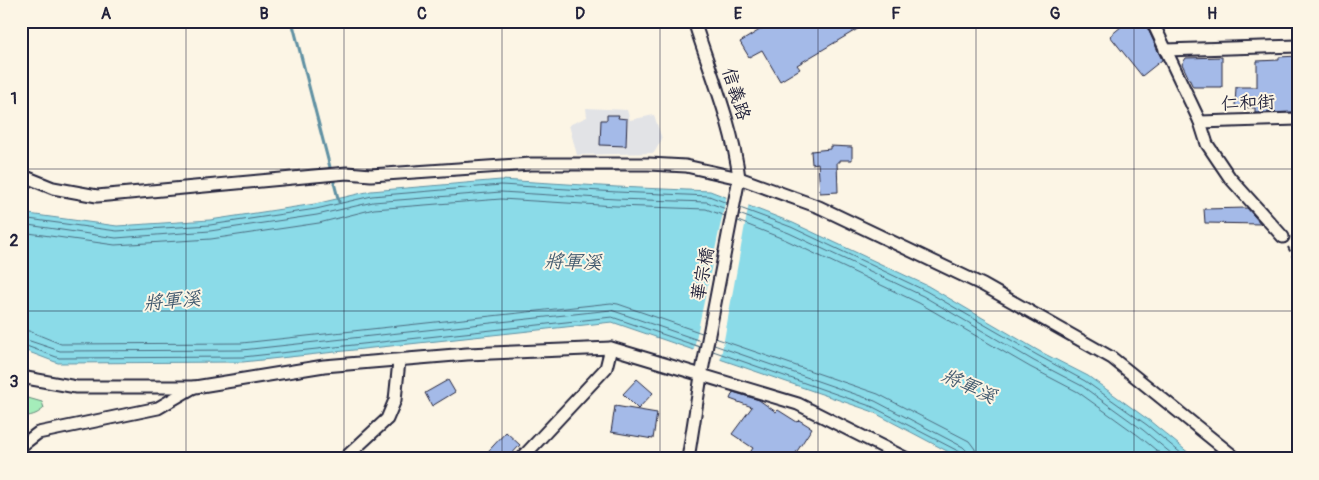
<svg xmlns="http://www.w3.org/2000/svg" width="1319" height="480" font-family="Pangolin,'LXGW WenKai TC',sans-serif">
<style>
.built{fill:#e2e3e6}
.green{fill:#a5edba;stroke:#64887a}
.water{fill:#8bdbe8;stroke:#6191a3}
.pier{fill:#fcf5e5}
.lines{fill:none;stroke-linecap:round;stroke-linejoin:round}
.shore{stroke:#4c6c80;stroke-width:1}
.stream{stroke:#6191a3;stroke-width:3}
.building{fill:#a4bae8;stroke:#22223b}
.minor-casing{stroke:#22223b;stroke-width:15}
.path{stroke:#22223b;stroke-width:2;stroke-dasharray:5 4;stroke-linecap:butt}
.minor{stroke:#fcf5e5;stroke-width:11}
.grid{fill:none;stroke:#22223b;stroke-width:1;stroke-opacity:0.55}
.labels{text-anchor:middle;dominant-baseline:central;stroke-width:4;stroke-linejoin:round;paint-order:stroke}
.street-label{font-size:18px;fill:#22223b;stroke:#fcf5e5}
.water-label{font-size:19px;font-style:italic;fill:#425a6f;stroke:#fcf5e5}
.neatline{fill:none;stroke:#22223b;stroke-width:2}
.grid-label{font-size:16px;text-anchor:middle;font-weight:bold;fill:#22223b}
</style>
<rect width="100%" height="100%" fill="#fcf5e5"/>
<filter id="ink" filterUnits="userSpaceOnUse"><feTurbulence type="fractalNoise" baseFrequency=".02" numOctaves="2"/><feDisplacementMap in="SourceGraphic" scale="10" xChannelSelector="R" yChannelSelector="G"/><feConvolveMatrix kernelMatrix="1 2 1 2 8 2 1 2 1" color-interpolation-filters="sRGB"/></filter>
<g filter="url(#ink)">
<polygon class="built" points="586,108 627,110 630,120 654,115 662,139 654,153 577,155 569,125 587,117"/>
<path class="green" d="M 21,396 L 42,402 L 44,408 C 37,415 30,416 21,417 Z"/>
<polygon class="water" points="501,180 617,187 710,191 793,223 928,286 1039,351 1088,376 1150,421 1196,459 962,459 871,411 612,322 243,362 58,363 21,349 21,213 117,226 210,220 315,204 371,191"/>
<polygon class="pier" points="727,194 749,203 720,362 693,353"/>
<g class="lines">
<g class="shore">
<polyline points="740,208 791,227 926,291 1037,355 1085,381 1147,425 1188,459"/>
<polyline points="739,214 789,233 923,296 1034,361 1082,386 1143,430 1178,459"/>
<polyline points="21,218 117,231 210,225 316,209 372,196 501,185 617,192 709,196 727,203"/>
<polyline points="738,221 786,240 919,303 1030,367 1078,392 1139,436 1167,459"/>
<polyline points="21,224 116,238 210,231 317,215 373,202 501,192 616,199 707,202 726,209"/>
<polyline points="21,232 115,245 211,239 319,223 374,209 501,199 616,206 706,209 725,216"/>
<polyline points="21,330 29,331 61,344 242,343 611,303 618,304 702,333"/>
<polyline points="21,338 60,351 242,350 611,310 701,341"/>
<polyline points="715,338 878,394 969,441 975,449 977,459"/>
<polyline points="21,344 59,358 243,357 612,317 700,347"/>
<polyline points="714,345 875,401 963,447 968,452 969,459"/>
<polyline points="713,351 873,407 960,452 963,459"/>
</g>
<polyline class="stream" points="292,21 339,202"/>
</g>
<g class="building">
<polygon points="765,21 871,21 797,65 800,69 780,81 762,50 749,57 740,42 763,28 761,24"/>
<polygon points="1128,21 1137,21 1139,25 1142,22 1148,29 1162,60 1142,76 1110,36"/>
<polygon points="1298,56 1298,112 1255,113 1255,108 1235,107 1236,87 1257,87 1257,61 1279,60 1279,57"/>
<polygon points="1222,57 1222,87 1193,87 1182,64 1186,58"/>
<polygon points="607,115 619,115 618,118 627,119 626,146 600,145 601,120 607,120"/>
<polygon points="830,146 852,147 852,160 840,160 840,162 837,162 838,192 820,193 818,163 812,164 811,151 830,149"/>
<polygon points="1247,208 1261,224 1205,223 1204,209"/>
<polygon points="637,379 653,393 638,409 623,394"/>
<polygon points="448,380 455,392 432,406 425,393"/>
<polygon points="733,392 759,400 776,412 778,410 797,422 799,420 812,428 792,459 746,459 753,448 732,434 752,407 730,399"/>
<polygon points="615,406 657,413 653,439 611,432"/>
<polygon points="506,432 520,445 507,459 481,459"/>
</g>
<g class="lines">
<g class="minor-casing">
<g id="minor">
<polyline points="1152,21 1200,122 1207,144 1230,178 1283,237"/>
<polyline points="1165,50 1298,46"/>
<polyline points="1200,122 1298,119"/>
<polyline points="21,175 53,188 97,196 347,173 371,175 531,164 649,164 686,166 739,178 819,207 983,285 1112,358 1237,459"/>
<polyline points="21,377 76,387 195,387 324,366 467,354 611,348 798,404 907,459"/>
<polyline points="21,446 38,433 158,408 194,387"/>
<polyline points="344,459 387,419 395,400 399,361"/>
<polyline points="521,459 606,368 611,348"/>
<path d="M 688,459 L 701,376 L 739,178 C 733,125 710,72 694,21"/>
</g>
</g>
<polyline class="path" points="1288,247 1298,267"/>
<use href="#minor" class="minor"/>
</g>
</g>
<path class="grid" d="M 186,21 L 186,459M 344,21 L 344,459M 502,21 L 502,459M 660,21 L 660,459M 818,21 L 818,459M 976,21 L 976,459M 1134,21 L 1134,459M 21,169 L 1298,169M 21,311 L 1298,311"/>
<g class="labels">
<g class="street-label">
<text transform="translate(736 94) rotate(72)">信義路</text>
<text transform="translate(1248 103) rotate(-2)">仁和街</text>
<text transform="translate(703 274) rotate(-79)">華宗橋</text>
</g>
<g class="water-label">
<text transform="translate(573 262) rotate(2)">將軍溪</text>
<text transform="translate(172 301) rotate(-5)">將軍溪</text>
<text transform="translate(969 386) rotate(25)">將軍溪</text>
</g>
</g>
<rect width="1319" height="480" fill="none" stroke="#fcf5e5" stroke-width="55"/>
<rect x="28" y="28" width="1264" height="424" class="neatline"/>
<g class="grid-label">
<text x="106" y="19">A</text>
<text x="264" y="19">B</text>
<text x="422" y="19">C</text>
<text x="580" y="19">D</text>
<text x="738" y="19">E</text>
<text x="896" y="19">F</text>
<text x="1055" y="19">G</text>
<text x="1212" y="19">H</text>
<text x="14" y="104">1</text>
<text x="14" y="246">2</text>
<text x="14" y="387">3</text>
</g>
</svg>
